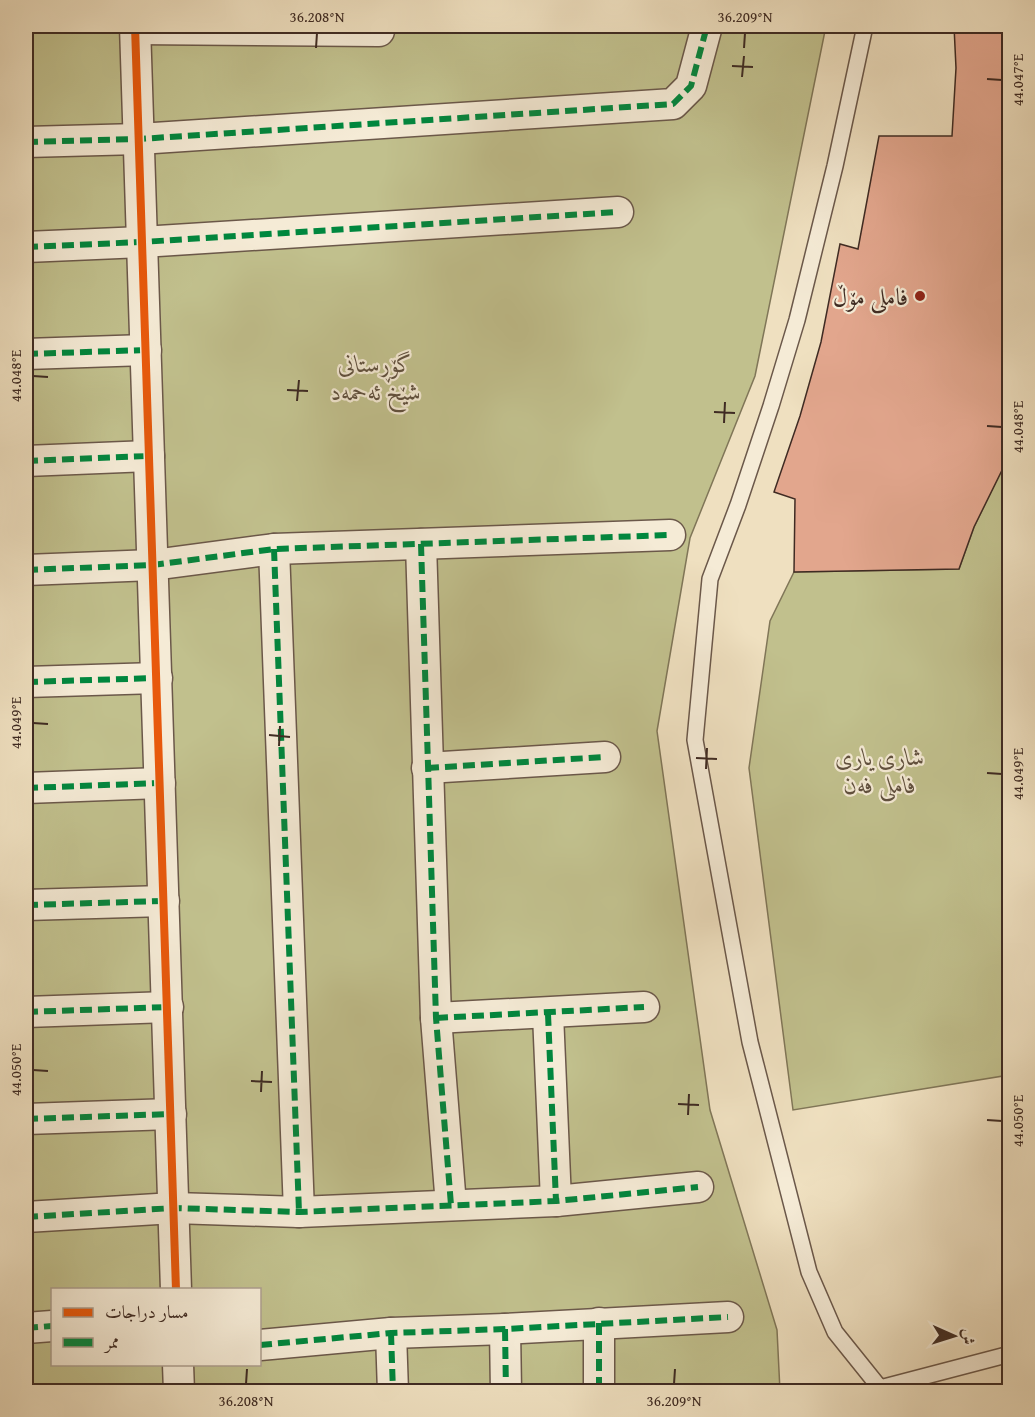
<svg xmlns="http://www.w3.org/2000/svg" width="1035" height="1417" font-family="'Gentium Book Plus',Amiri,serif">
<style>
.green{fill:#c1c08d;stroke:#807658;stroke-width:1.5;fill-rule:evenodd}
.building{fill:#e2a68d;stroke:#3f2b23;stroke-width:1.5}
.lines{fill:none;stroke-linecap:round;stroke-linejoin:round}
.lane-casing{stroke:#6b584a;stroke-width:18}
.street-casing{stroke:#6b584a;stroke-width:33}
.lane{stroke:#f5ebd6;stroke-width:15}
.street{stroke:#f5ebd6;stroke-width:30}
.quiet{stroke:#00873e;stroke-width:6;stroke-dasharray:12 6;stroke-linecap:butt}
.cycleway-casing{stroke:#f5ebd6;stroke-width:11}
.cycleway{stroke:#e8590c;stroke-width:8}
.ticks{fill:none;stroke:#3f2b23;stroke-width:2}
.poi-dot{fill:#8f2418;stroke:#f5ebd6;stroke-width:2}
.labels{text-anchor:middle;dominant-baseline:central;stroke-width:4.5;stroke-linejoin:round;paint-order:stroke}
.poi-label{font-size:24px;fill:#3f2b23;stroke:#f5ebd6;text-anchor:end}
.park-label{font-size:24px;font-style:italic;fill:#60503e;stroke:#f5ebd6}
.neatline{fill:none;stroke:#3f2b23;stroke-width:2}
.ticks-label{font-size:15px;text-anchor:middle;fill:#3f2b23}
</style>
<rect width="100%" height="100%" fill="#efe0c0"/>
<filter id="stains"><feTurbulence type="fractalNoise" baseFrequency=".00333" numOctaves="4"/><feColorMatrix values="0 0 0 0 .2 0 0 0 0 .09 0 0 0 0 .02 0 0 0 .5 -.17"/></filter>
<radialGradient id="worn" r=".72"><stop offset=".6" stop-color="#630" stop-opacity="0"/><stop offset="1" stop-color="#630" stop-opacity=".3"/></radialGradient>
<g class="green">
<path d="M 26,26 L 826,26 L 755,376 L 690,538 L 657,731 L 710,1110 L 777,1330 L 780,1391 L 26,1391 ZM 52,1290 L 260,1290 L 260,1364 L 52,1364 Z"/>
<polygon points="1009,454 1009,1075 793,1110 749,768 770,621 794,572 959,569 974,527"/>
</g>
<polygon class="building" points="954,26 1010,26 1010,454 974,527 959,569 794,572 795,499 774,492 800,416 821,342 840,244 858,249 879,136 952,136 956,68"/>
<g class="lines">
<g class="lane-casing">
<polyline id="lane" points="865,26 835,166 797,320 771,406 738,505 710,579 695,740 750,1042 809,1272 835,1332 880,1388 1010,1354"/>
</g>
<g class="street-casing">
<g id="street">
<polyline points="135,26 176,1290"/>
<polyline points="135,29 379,31"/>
<polyline points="26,142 139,139 673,104 691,86 707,26"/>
<polyline points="26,247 142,242 618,212"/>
<polyline points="26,354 146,350"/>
<polyline points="26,461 149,456"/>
<polyline points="421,544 436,1018 451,1205"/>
<polyline points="274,549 299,1212"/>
<polyline points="26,570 153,565 274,549 670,535"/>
<polyline points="26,682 157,678"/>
<polyline points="427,768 605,757"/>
<polyline points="26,788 160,783"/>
<polyline points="26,905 164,901"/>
<polyline points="26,1012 168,1007"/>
<polyline points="548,1014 556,1201"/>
<polyline points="436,1018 644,1007"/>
<polyline points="26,1119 171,1114"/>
<polyline points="26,1217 174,1208 299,1212 556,1201 698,1187"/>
<polyline points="599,1323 599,1392"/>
<polyline points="26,1328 52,1326"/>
<polyline points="505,1329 506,1392"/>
<polyline points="391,1333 393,1392"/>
<polyline points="260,1345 391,1333 505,1329 728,1317"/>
<polyline points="178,1364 179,1392"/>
</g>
</g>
<use href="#lane" class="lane"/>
<use href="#street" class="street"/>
<g class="quiet">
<polyline points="135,29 379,31"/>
<polyline points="26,142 139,139 673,104 691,86 707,26"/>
<polyline points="26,247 142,242 618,212"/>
<polyline points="26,354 146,350"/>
<polyline points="26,461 149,456"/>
<polyline points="421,544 436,1018 451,1205"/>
<polyline points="274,549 299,1212"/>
<polyline points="26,570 153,565 274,549 670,535"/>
<polyline points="26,682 157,678"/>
<polyline points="427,768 605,757"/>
<polyline points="26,788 160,783"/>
<polyline points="26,905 164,901"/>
<polyline points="26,1012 168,1007"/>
<polyline points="548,1014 556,1201"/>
<polyline points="436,1018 644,1007"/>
<polyline points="26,1119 171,1114"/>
<polyline points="26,1217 174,1208 299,1212 556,1201 698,1187"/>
<polyline points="599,1323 599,1392"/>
<polyline points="26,1328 52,1326"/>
<polyline points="505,1329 506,1392"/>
<polyline points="391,1333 393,1392"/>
<polyline points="260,1345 391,1333 505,1329 728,1317"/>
</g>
<g class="cycleway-casing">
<polyline id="cycleway" points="135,26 176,1290"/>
</g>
<use href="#cycleway" class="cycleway"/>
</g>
<path class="ticks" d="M 316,48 L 317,33M 744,48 L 745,33M 732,66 L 753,67M 742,77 L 744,56M 987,79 L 1002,80M 33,376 L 48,377M 287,390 L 308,391M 297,401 L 299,380M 714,412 L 735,413M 724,423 L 725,402M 987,426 L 1002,427M 33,723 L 48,724M 269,735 L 290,737M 279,746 L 280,726M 696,758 L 717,759M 706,769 L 707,748M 987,773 L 1002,774M 33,1070 L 48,1071M 251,1081 L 272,1082M 261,1092 L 262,1071M 678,1104 L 699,1105M 688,1115 L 689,1094M 987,1120 L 1002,1121M 246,1384 L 247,1369M 674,1384 L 675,1369"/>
<circle class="poi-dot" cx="920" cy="296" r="6"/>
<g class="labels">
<g class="poi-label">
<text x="908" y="296">فاملی مۆڵ</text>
</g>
<g class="park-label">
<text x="376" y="363">گۆڕستانی<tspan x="376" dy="28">شێخ ئەحمەد</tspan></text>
<text x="880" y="756">شاری یاری<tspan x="880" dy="28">فاملی فەن</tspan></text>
</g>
</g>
<rect width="1035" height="1417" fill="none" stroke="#efe0c0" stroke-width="66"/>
<rect x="51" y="1288" width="210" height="78" fill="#f5ebd6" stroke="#ac9e8e" stroke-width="1.5"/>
<rect x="63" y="1308" width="30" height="9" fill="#e8590c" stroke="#ac9e8e" stroke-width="1.5"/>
<text x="105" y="1318" font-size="18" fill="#3f2b23">مسار دراجات</text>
<rect x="63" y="1338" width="30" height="9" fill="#00873e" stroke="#ac9e8e" stroke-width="1.5"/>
<text x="105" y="1348" font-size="18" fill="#3f2b23">ممر</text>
<g transform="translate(954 1336) rotate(93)" stroke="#f5ebd6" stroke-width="4.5" paint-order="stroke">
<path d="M0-4.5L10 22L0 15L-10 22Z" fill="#3f2b23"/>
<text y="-9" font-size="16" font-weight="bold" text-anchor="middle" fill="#3f2b23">ش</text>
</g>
<rect x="33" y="33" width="969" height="1351" class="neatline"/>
<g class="ticks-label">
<text x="317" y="22">36.208°N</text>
<text x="745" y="22">36.209°N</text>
<text transform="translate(1018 80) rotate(-90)" y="5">44.047°E</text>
<text transform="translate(16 376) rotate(-90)" y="5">44.048°E</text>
<text transform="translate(1018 427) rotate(-90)" y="5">44.048°E</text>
<text transform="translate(16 723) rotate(-90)" y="5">44.049°E</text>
<text transform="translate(1018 774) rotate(-90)" y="5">44.049°E</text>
<text transform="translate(16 1070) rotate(-90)" y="5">44.050°E</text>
<text transform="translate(1018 1121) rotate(-90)" y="5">44.050°E</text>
<text x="246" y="1406">36.208°N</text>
<text x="674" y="1406">36.209°N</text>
</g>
<rect width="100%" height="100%" filter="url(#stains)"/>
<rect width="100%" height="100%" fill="url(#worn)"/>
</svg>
